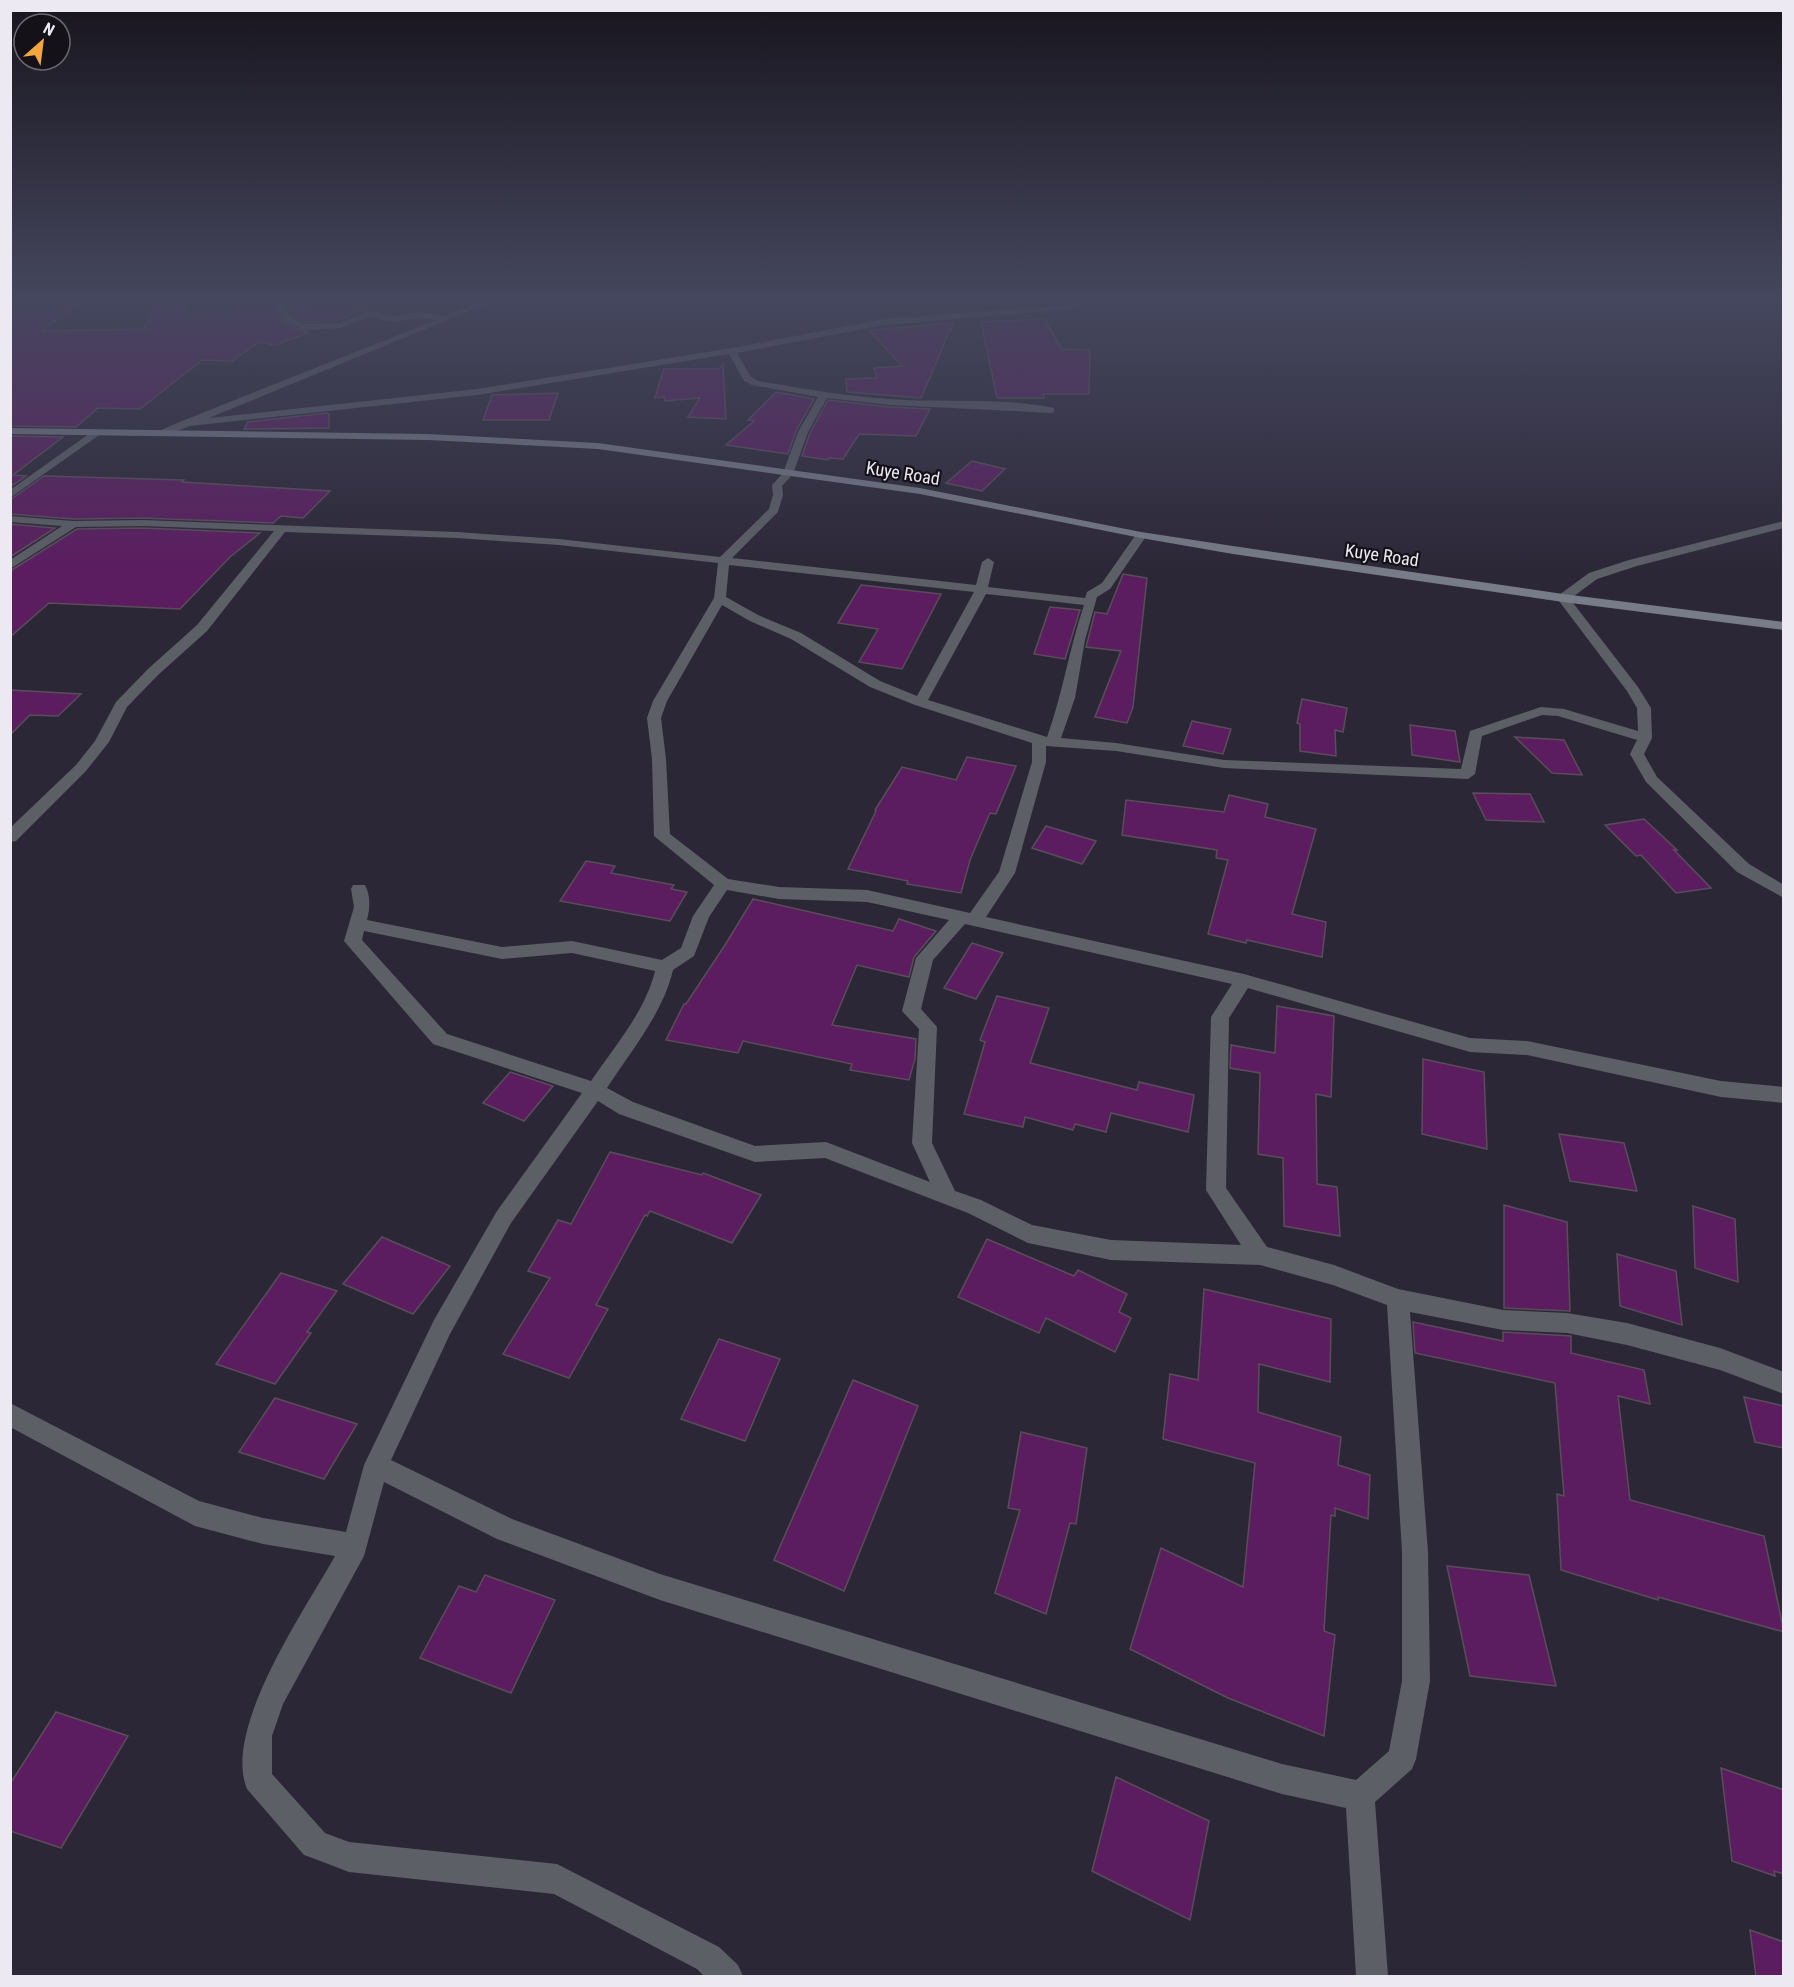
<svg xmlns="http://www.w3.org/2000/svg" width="1794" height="1987" font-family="'Roboto Condensed',sans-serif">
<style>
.building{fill:#5b1d60;stroke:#5a4d5a;stroke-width:1.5}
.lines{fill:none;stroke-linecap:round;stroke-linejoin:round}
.street{fill:#5c5f66;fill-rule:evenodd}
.secondary{fill:#787c88;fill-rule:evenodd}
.labels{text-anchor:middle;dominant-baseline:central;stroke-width:4.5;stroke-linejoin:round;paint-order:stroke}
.far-street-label{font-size:18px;fill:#ece9f3;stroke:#141218}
</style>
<rect width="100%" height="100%" fill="#2c2737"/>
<g class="building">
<polygon points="338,296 395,296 395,297 336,321 305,322 294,317 288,308 304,307"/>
<polygon points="266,298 286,325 309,332 276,345 259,342 232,361 202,360 140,409 98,408 76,427 10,426 10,312 77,306 41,331 144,329 155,305 188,304 185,314 234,309 236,301"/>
<polygon points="1044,319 1062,349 1090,350 1089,394 1043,394 1044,398 997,398 981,322"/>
<polygon points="953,323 921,398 847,392 846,379 877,378 874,368 902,366 869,330"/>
<polygon points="723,364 726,419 688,417 700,398 665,401 664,397 655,398 664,369 719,369"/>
<polygon points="776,392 814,399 796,431 788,454 726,445 754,421 748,420"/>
<polygon points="558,393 549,420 483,420 492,395"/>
<polygon points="828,400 890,407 930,409 916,436 859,434 843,459 829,458 828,460 802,456 810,433"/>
<polygon points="327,413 329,414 329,428 244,429 248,422"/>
<polygon points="10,436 63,437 13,475 26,476 10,487"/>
<polygon points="972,461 1005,469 982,491 946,483"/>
<polygon points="44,476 184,480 182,482 330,491 303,518 281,516 273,523 142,518 73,519 10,514 10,500"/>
<polygon points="10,524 55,528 10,557"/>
<polygon points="142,528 260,533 230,557 180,609 49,603 10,637 10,571 77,529"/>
<polygon points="1123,574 1147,578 1133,707 1127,723 1095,717 1121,651 1086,647 1095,612 1107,614"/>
<polygon points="861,585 941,594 902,669 859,662 878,629 838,623"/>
<polygon points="1050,607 1080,610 1065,659 1034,654"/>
<polygon points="10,690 81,694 58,716 30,715 10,735"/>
<polygon points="1302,699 1347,708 1343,732 1335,730 1336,756 1300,751 1300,724 1297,723"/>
<polygon points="1192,721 1231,729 1223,754 1183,746"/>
<polygon points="1410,725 1455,731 1460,762 1412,755"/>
<polygon points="1515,737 1564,740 1582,775 1552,773"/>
<polygon points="967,757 1016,766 996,814 990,813 970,860 961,893 907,884 908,881 848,869 876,811 875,810 902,767 956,780"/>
<polygon points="1473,793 1530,794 1544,822 1486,820"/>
<polygon points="1229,795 1268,804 1265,817 1316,829 1292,914 1326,922 1322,957 1247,940 1246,943 1208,934 1228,860 1216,858 1217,850 1122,835 1126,800 1224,812"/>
<polygon points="1644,819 1677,850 1674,850 1711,888 1676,893 1641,855 1636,856 1605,825"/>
<polygon points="1046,826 1096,841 1082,864 1032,848"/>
<polygon points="586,861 615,866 611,873 674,885 671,889 687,892 670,921 560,901"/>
<polygon points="753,899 893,931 899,919 936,931 914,957 909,977 857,965 832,1025 916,1039 915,1059 909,1080 850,1070 852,1064 743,1041 738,1053 666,1040 684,1004 686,1004 725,945"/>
<polygon points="972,943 1003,953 976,999 944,988"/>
<polygon points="997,996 1049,1008 1030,1063 1137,1090 1139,1082 1194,1095 1188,1132 1111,1113 1106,1132 1075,1124 1073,1130 1025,1117 1023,1127 964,1114 985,1042 980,1040"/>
<polygon points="1277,1006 1334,1016 1331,1097 1316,1094 1317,1184 1337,1187 1340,1236 1284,1226 1283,1158 1258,1154 1260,1073 1230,1068 1231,1045 1275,1053"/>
<polygon points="1423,1059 1484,1072 1487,1149 1422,1134"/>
<polygon points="510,1072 553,1086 524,1121 483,1103"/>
<polygon points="1559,1134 1624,1143 1637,1191 1570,1181"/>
<polygon points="610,1152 702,1175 703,1173 761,1195 732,1243 650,1211 647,1216 645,1215 596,1305 608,1309 569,1378 503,1354 550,1278 528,1271 558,1220 571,1224"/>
<polygon points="1504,1205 1567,1222 1570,1311 1504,1308"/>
<polygon points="1693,1206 1735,1219 1738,1282 1695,1268"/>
<polygon points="382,1237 450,1266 413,1314 343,1284"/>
<polygon points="987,1239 1074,1276 1078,1270 1127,1294 1119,1312 1131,1318 1115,1352 1046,1318 1039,1333 958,1297"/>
<polygon points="1617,1254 1676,1271 1682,1325 1620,1306"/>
<polygon points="281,1273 337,1291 307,1332 311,1333 275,1384 216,1364"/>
<polygon points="1204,1289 1331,1319 1330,1382 1259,1364 1258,1412 1341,1437 1338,1465 1370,1475 1368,1519 1335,1508 1335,1516 1331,1515 1324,1631 1335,1635 1324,1736 1228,1698 1130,1649 1161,1548 1243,1587 1255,1463 1163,1439 1170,1374 1198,1380"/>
<polygon points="1413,1322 1503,1341 1503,1332 1571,1336 1571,1353 1644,1370 1650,1404 1618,1396 1630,1500 1764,1536 1784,1632 1658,1597 1658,1600 1561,1570 1557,1494 1564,1496 1555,1383 1415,1353"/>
<polygon points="719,1339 780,1359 745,1441 681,1419"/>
<polygon points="853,1380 918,1406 844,1591 774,1560"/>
<polygon points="1744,1397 1784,1406 1784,1448 1755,1442"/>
<polygon points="275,1398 357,1424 324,1479 239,1452"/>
<polygon points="1021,1432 1087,1448 1076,1524 1070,1523 1046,1614 995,1593 1020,1510 1008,1508"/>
<polygon points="1447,1566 1529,1575 1556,1686 1470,1676"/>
<polygon points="485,1575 555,1600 511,1693 420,1658 459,1586 476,1592"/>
<polygon points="56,1712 128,1736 61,1848 10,1831 10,1784"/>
<polygon points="1721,1768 1784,1790 1784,1874 1774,1871 1775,1876 1732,1861"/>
<polygon points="1116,1777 1209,1821 1190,1920 1092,1871"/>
<polygon points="1750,1930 1784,1942 1784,1977 1756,1977"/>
</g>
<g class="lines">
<g class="street">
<path d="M 206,296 L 265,296 L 261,298 L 128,304 L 31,304 L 10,302 L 10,297 C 74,306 142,299 206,296 Z"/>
<path d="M 268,296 L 276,296 L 280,301 L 336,296 L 303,305 L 284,306 L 293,319 L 305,324 L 339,323 L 369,311 L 393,316 L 421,312 L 445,316 L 495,296 L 506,296 L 209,418 L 477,389 L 732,348 L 884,319 L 1068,305 L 1073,302 L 1067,296 L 1076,296 L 1083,302 L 1070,309 L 884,325 L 737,353 L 751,377 L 758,381 C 801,388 845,396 889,399 C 942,403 1004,397 1054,408 L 1054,412 L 1051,413 L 890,405 L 827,398 L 808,432 L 793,474 L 782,486 L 783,495 L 778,512 L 732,558 L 976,585 L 982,562 L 988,558 L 994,562 L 988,587 L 1085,598 L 1087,592 L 1102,583 L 1137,533 L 1145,533 L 1147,535 L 1110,589 L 1097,597 L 1085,640 L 1075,698 L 1061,738 L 1116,743 L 1224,760 L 1461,769 L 1470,731 L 1541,707 L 1564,709 L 1638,731 L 1637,708 L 1627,691 L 1559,601 L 1557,598 L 1559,595 L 1589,573 L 1629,560 L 1784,521 L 1784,528 L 1637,566 L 1597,579 L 1570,599 L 1638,687 L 1651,708 L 1652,738 L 1644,754 L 1657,777 L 1731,847 L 1749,864 L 1784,885 L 1784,898 L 1737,872 L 1646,782 L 1630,754 L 1637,740 L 1558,716 L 1542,715 L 1482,736 L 1475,774 L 1468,779 L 1224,768 L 1116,751 L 1046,746 L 1046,762 L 1015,873 L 986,917 L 1244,974 L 1470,1038 L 1527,1041 L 1721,1081 L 1784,1087 L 1784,1103 L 1721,1097 L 1527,1055 L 1470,1052 L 1248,988 L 1229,1018 L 1226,1188 L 1267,1247 L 1334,1265 L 1398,1289 L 1503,1310 L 1567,1313 L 1627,1323 L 1720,1348 L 1784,1372 L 1784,1394 L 1720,1370 L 1627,1345 L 1567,1333 L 1503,1330 L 1410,1312 L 1428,1552 L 1430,1681 L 1416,1759 L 1412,1769 L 1375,1802 L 1388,1976 L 1356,1976 L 1346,1808 L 1282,1794 L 660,1600 L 497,1539 L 384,1482 L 364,1556 L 283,1704 L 272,1736 L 272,1774 L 325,1833 L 349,1842 L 557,1864 L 719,1947 L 738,1965 L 743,1976 L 704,1976 L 697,1969 L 554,1894 L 349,1872 L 315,1859 L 304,1855 L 247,1789 C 222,1729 305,1610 335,1556 L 263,1544 L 195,1526 L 10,1427 L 10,1403 L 199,1501 L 263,1518 L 346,1532 L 364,1465 L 434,1320 L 497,1211 L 582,1093 L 433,1044 L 344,941 L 354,907 L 351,889 L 353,885 L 365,885 C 371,896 370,908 367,920 L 502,947 L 572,941 L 662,960 L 681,948 L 693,916 L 714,885 L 654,836 L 652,759 L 647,718 L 653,701 L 714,598 L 718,563 L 559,545 L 457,538 L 285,532 L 207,631 L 158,675 L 127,707 L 109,742 L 86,771 L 16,841 L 10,842 L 10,828 L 76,765 L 95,741 L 116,702 L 148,669 L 197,625 L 274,531 L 142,526 L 76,527 L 10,569 L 10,560 L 62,526 L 10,522 L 10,516 L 73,521 L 142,520 L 457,532 L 559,539 L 720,557 L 769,509 L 773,495 L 772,485 L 783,473 L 798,432 L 818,397 L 752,385 L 744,381 L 729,354 L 477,395 L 190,426 L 169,434 L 161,434 L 161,430 L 182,421 L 436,320 L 421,318 L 393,322 L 370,317 L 340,328 L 304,330 L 287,323 ZM 729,565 L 974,592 L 917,696 L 880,681 L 801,633 L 758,615 L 726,597 ZM 986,594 L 1084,605 C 1069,649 1063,693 1047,737 L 928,700 ZM 722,605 L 750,621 L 791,639 L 870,687 L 915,705 L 1032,743 L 1032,762 L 999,872 L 970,913 L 867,890 L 779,887 L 728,879 L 670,834 L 666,759 L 661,718 L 667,701 ZM 727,890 L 779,899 L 867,902 L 949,920 L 916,958 L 902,1011 L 919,1029 L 912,1143 L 930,1182 L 826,1142 L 755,1146 L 633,1102 L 607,1088 C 631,1051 663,1013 673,970 L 694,956 L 709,917 ZM 965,924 L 1232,984 L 1211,1017 L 1206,1190 L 1241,1245 L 1111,1240 L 1032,1225 L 981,1200 L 955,1191 L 932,1143 L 937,1027 L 921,1009 L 933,960 ZM 364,931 L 502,959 L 572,953 L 655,971 C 645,1012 614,1047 591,1081 L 447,1034 L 362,940 ZM 598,1101 L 619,1114 L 755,1162 L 825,1158 L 968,1213 L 1028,1243 L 1111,1260 L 1260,1265 L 1333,1285 L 1387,1305 L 1402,1552 L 1402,1681 L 1389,1751 L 1356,1780 L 1282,1764 L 660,1574 L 512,1519 L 391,1460 L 450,1334 L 511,1223 Z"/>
<polygon points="93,431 102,433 10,498 10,490"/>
</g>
<polygon class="secondary" points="10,428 428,434 598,443 920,488 1141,532 1233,546 1563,594 1784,622 1784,630 1563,602 1233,554 1141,538 920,494 598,449 428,440 10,434"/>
</g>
<linearGradient id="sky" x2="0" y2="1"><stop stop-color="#18151e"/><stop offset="0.52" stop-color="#45475e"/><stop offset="1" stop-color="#45475e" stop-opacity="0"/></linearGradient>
<rect width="1794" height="574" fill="url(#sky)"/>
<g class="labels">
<g class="far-street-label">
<text transform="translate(903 473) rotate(9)">Kuye Road</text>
<text transform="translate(1382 555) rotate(8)">Kuye Road</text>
</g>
</g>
<rect width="1794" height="1987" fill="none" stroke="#ece9f3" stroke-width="24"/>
<g transform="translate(42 42) rotate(28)"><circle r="28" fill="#141218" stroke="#6a6870" stroke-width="1.5"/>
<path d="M0-4.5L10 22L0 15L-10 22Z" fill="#f1a640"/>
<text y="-9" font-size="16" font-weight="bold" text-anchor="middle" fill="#ece9f3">N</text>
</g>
</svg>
